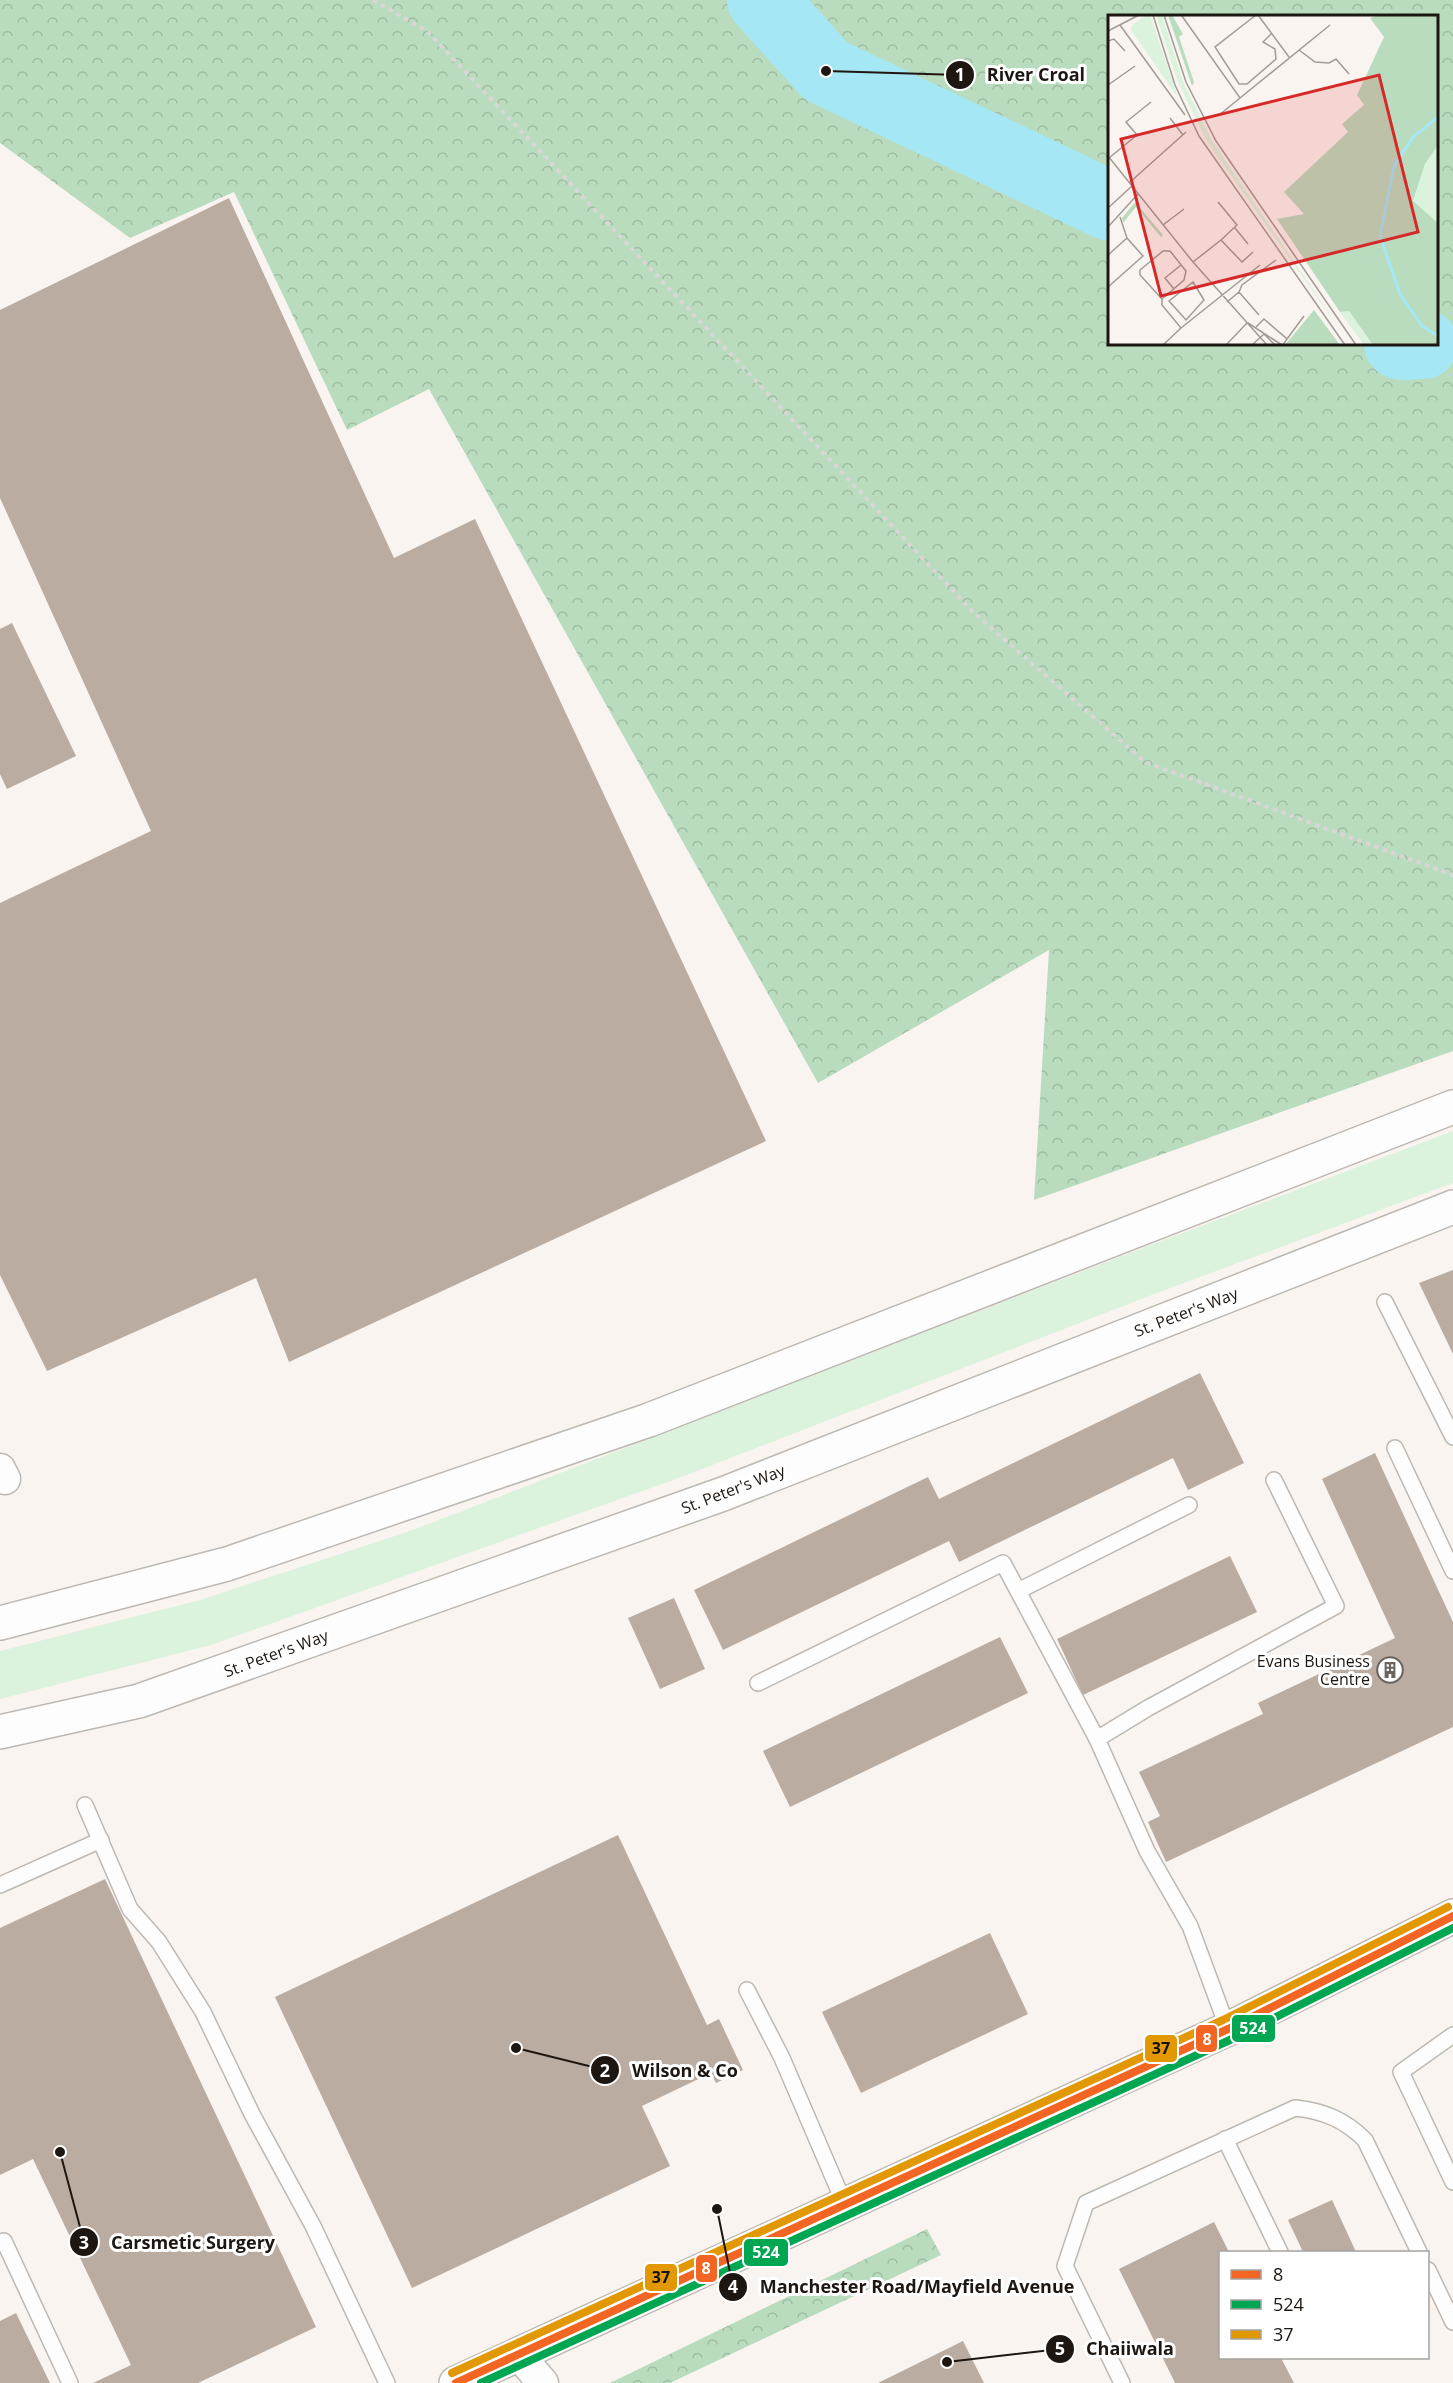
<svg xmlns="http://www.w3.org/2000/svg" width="1453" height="2383" font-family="'Open Sans',sans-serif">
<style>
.green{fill:#dbf2dd}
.forest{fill:url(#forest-crowns);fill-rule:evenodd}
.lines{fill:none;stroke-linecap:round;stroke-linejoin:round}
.river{stroke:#a5e7f5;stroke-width:70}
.building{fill:#baaca1}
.lane-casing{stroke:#beb8b2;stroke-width:18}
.street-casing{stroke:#beb8b2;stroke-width:33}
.secondary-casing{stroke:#beb8b2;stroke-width:36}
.highway-casing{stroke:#beb8b2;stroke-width:36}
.path{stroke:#d9d6d5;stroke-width:4;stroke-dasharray:4.5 4.5;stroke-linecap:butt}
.lane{stroke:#fefdfd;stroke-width:15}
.street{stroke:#fefdfd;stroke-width:30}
.secondary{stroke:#fefdfd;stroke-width:33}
.highway{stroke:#fefdfd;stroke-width:33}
.bus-1-casing{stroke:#fff;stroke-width:12}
.bus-2-casing{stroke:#fff;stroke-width:12}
.bus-3-casing{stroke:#fff;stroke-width:12}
.bus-1{stroke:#f26522;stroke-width:8}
.bus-2{stroke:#00a651;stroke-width:8}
.bus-3{stroke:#e19802;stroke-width:8}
.labels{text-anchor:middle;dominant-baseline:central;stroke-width:6;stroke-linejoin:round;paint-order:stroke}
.street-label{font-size:16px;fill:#1e1610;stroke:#fff}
.poi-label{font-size:16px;fill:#1e1610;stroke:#fff;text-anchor:end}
.inset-river{fill:none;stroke:#a5e7f5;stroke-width:3}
.inset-road{fill:none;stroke:#a19b96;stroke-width:1.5}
.view{fill:#d62828;fill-opacity:0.15;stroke:#d62828;stroke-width:3}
.inset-edge{fill:none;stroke:#1e1610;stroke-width:3}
.leader{fill:none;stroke:#1e1610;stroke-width:2}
.callout-dot{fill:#1e1610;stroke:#fff;stroke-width:2}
.mark-label{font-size:18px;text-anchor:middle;font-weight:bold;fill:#fff}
.callout-label{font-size:18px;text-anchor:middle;font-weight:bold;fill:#1e1610;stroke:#fff;stroke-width:6;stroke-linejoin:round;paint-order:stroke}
.line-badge{stroke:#fff;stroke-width:2}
.badge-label{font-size:16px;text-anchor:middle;font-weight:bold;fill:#fff}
.pale-badge-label{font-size:16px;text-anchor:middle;font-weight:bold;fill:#111}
</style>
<defs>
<pattern id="forest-crowns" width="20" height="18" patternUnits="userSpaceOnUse" patternTransform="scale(1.5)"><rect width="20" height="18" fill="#b9dcbf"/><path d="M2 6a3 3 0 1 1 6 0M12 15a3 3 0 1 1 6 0" fill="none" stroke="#9fbca3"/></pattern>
</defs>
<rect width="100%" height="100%" fill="#f9f4ef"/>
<polygon class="green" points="1453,1131 1453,1183 1157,1293 676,1479 211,1645 0,1699 0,1651 200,1600 410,1531 1143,1248"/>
<g class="forest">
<path d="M 0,0 L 1453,0 L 1453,1051 L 1034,1200 L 1049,950 L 818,1083 L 429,389 L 347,430 L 234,192 L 130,238 L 0,143 ZM 1110,16 L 1436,16 L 1436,344 L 1110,344 Z"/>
<polygon points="927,2229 941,2255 670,2383 610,2383"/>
</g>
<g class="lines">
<g class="river">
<polyline points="762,0 826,71 1110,206"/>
<polyline points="1399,344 1403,345 1423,344"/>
</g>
</g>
<g class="building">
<polygon points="229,198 394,558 475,519 766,1141 289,1362 256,1278 47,1371 0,1275 0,903 151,831 0,498 0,310"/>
<polygon points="12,623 76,756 7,789 0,774 0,629"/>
<polygon points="1453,1270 1453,1354 1419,1283"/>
<polygon points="1200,1373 1244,1463 1188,1490 1173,1458 959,1562 949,1541 723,1650 694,1590 928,1477 939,1499"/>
<polygon points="1375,1453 1453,1622 1453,1727 1166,1862 1148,1822 1160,1816 1139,1772 1263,1714 1258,1703 1395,1638 1322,1479"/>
<polygon points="1230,1556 1257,1612 1083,1695 1057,1639"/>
<polygon points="674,1598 705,1669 660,1689 628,1618"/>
<polygon points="1000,1637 1028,1693 790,1807 763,1751"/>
<polygon points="618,1835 707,2025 719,2019 743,2070 716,2083 711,2073 642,2106 670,2166 412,2288 275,1997"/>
<polygon points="105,1879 316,2327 198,2383 93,2383 131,2365 33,2159 0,2175 0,1928"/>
<polygon points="990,1933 1028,2014 861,2093 822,2012"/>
<polygon points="1332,2200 1356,2252 1303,2252 1288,2220"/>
<polygon points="1214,2222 1229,2252 1220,2252 1220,2358 1281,2358 1294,2383 1175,2383 1119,2269"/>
<polygon points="16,2313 50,2383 0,2383 0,2321"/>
<polygon points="963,2341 984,2383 878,2383"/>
</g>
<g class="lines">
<g class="lane-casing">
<g id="lane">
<polyline points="1385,1302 1453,1437"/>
<polyline points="1395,1448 1453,1571"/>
<polyline points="1018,1591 1189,1505"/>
<polyline points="758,1683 1003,1563 1097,1739"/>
<polyline points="85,1805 130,1909 159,1942 203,2012 252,2114 313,2226 387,2383"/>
<polyline points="0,1885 101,1840"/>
<polyline points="747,1990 782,2058 845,2205"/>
<polyline points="1228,2029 1190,1926 1147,1851 1097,1739 1148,1708 1336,1606 1274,1480"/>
<polyline points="1453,2035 1401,2072 1453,2182"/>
<polyline points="1225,2139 1280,2252"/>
<polyline points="0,2243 4,2241 70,2383"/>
<polyline points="1428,2270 1453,2322"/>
<path d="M 1122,2383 L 1065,2266 L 1086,2203 L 1295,2108 C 1324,2111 1345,2120 1365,2140 L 1419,2252"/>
</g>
</g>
<g class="street-casing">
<g id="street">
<polyline points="0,1469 5,1479"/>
<polyline points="519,2355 543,2383"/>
</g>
</g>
<g class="secondary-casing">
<polyline id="secondary" points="456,2383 1228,2029 1453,1916"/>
</g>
<g class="highway-casing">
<g id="highway">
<polyline points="0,1623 227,1564 649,1420 1453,1107"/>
<polyline points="0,1732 139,1701 723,1494 1453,1207"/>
</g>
</g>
<polyline class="path" points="373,0 427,31 973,612 1145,762 1453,875"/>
<use href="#lane" class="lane"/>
<use href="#street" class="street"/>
<use href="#secondary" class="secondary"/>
<use href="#highway" class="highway"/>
<g class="bus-1-casing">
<polyline id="bus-1" points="456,2383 1228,2029 1453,1916"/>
</g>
<g class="bus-2-casing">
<polyline id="bus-2" points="481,2383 1232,2039 1453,1928"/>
</g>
<g class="bus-3-casing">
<polyline id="bus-3" points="452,2373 1223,2020 1448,1907"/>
</g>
<use href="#bus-1" class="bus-1"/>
<use href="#bus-2" class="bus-2"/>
<use href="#bus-3" class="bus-3"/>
</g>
<defs>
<g id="building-ring" transform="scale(1.35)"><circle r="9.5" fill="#fff" stroke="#6b645e" stroke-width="1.5"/><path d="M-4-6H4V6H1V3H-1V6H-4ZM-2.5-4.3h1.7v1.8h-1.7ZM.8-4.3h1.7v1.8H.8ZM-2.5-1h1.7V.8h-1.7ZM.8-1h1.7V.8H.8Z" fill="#6b645e"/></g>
</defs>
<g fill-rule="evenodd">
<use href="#building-ring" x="1390" y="1670"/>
</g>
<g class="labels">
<g class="street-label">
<text transform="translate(1186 1312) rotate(-21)">St. Peter's Way</text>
<text transform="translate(733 1489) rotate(-21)">St. Peter's Way</text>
<text transform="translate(276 1653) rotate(-20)">St. Peter's Way</text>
</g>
<g class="poi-label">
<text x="1370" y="1661">Evans Business<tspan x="1370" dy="18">Centre</tspan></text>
</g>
</g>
<g transform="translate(1108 15)">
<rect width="330" height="330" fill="#f9f4ef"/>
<path d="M 39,0 L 42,0 L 70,83 L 23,15 L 24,10 ZM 48,0 L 54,0 L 75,67 L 103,124 L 240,326 L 99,127 L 70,67 ZM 330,130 L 330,208 L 305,187 L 317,149 ZM 241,296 L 265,330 L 256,330 L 232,297 Z" fill="#dbf2dd"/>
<path d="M 60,0 L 64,0 L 75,19 L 71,22 L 86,67 L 84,71 ZM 271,0 L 330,0 L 330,130 L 317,149 L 305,186 L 330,208 L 330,330 L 265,330 L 241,296 L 232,297 L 169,204 L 196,199 L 176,177 L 240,117 L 234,109 L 256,90 L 249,80 L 276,22 L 262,3 ZM 27,187 L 55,220 L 53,222 L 28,192 L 15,208 L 14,203 ZM 206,295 L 232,330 L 177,330 Z" fill="#b9dcbf"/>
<path class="inset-river" d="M 330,102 L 305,122 L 286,151 L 272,221 L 292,279 L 314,311 L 330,321"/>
<path class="inset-road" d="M 45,0 L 67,70 L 91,121 L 237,330M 56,0 L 78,67 L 108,126 L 248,330M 148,0 L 107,32 L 131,69 L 139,69 L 168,44 L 167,34 L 155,27 L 164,18M 150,0 L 181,42M 74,1 L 132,83 L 222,10M 12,10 L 77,100M 0,16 L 31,0M 0,26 L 6,24 L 17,36M 191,35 L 207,47 L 221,48 L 228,44 L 241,59M 0,70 L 27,51M 111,100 L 132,83M 62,103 L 75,120M 0,141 L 85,247 L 159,330M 1,143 L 29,120 L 18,107 L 43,87M 21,168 L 78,117M 110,187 L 129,210 L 113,225M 0,193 L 24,171M 55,210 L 76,194M 0,212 L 30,179M 127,213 L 140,229M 0,240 L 19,223M 85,247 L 113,225 L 134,247 L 145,237M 85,267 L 96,285 L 78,305 L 61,286 ZM 0,272 L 35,241 L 19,223 L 12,202M 66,274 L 57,263 L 73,250M 131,277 L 134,270 L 168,245M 54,284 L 32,260 L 32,255 L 55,236 L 62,236 L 78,256 L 76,265 L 54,284 L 54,290 L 73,313 L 152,250M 119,287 L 131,277 L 151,300M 140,308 L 174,330M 148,312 L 156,304 L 179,324 L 175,330M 179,324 L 196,301M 55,330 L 73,313M 118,330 L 139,308M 144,330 L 156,319 L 167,330"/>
<path class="view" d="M 271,60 L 310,217 L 53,281 L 13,124 Z"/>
<rect width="330" height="330" class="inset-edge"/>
</g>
<path class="leader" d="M826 71L960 75M516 2048L605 2070M60 2152L84 2242M717 2209L733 2287M947 2362L1060 2349"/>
<g class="callout-dot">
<circle cx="826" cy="71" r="6"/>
<circle cx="516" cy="2048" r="6"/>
<circle cx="60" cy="2152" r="6"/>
<circle cx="717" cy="2209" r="6"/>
<circle cx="947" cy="2362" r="6"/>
<circle cx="960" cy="75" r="15"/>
<circle cx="605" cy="2070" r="15"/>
<circle cx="84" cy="2242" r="15"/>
<circle cx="733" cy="2287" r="15"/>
<circle cx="1060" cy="2349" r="15"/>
</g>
<g class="mark-label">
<text x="960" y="81">1</text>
<text x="605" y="2077">2</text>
<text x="84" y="2249">3</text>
<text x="733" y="2293">4</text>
<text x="1060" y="2355">5</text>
</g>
<g class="callout-label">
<text x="1036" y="81">River Croal</text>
<text x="685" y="2077">Wilson &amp; Co</text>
<text x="193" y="2249">Carsmetic Surgery</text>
<text x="917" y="2293">Manchester Road/Mayfield Avenue</text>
<text x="1130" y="2355">Chaiiwala</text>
</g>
<g class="line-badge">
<rect x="1231" y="2014" width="45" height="29" rx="6" fill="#00a651"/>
<rect x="1195" y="2024" width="23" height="29" rx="6" fill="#f26522"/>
<rect x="1144" y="2034" width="34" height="29" rx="6" fill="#e19802"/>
<rect x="743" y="2238" width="46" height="29" rx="6" fill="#00a651"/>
<rect x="695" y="2254" width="23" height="29" rx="6" fill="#f26522"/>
<rect x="644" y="2263" width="34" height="29" rx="6" fill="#e19802"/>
</g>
<g class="badge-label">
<text x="1253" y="2034">524</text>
<text x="1207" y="2045">8</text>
<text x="766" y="2258">524</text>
<text x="706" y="2274">8</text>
</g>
<g class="pale-badge-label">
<text x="1161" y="2054">37</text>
<text x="661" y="2283">37</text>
</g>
<rect x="1219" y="2251" width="210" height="108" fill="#ffffff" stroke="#a5a29f" stroke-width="1.5"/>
<rect x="1231" y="2270" width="30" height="9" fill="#f26522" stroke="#a5a29f" stroke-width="1.5"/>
<text x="1273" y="2281" font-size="18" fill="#1e1610">8</text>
<rect x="1231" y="2300" width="30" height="9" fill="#00a651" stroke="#a5a29f" stroke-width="1.5"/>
<text x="1273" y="2311" font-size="18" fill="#1e1610">524</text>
<rect x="1231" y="2330" width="30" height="9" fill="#e19802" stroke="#a5a29f" stroke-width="1.5"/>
<text x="1273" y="2341" font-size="18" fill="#1e1610">37</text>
</svg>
